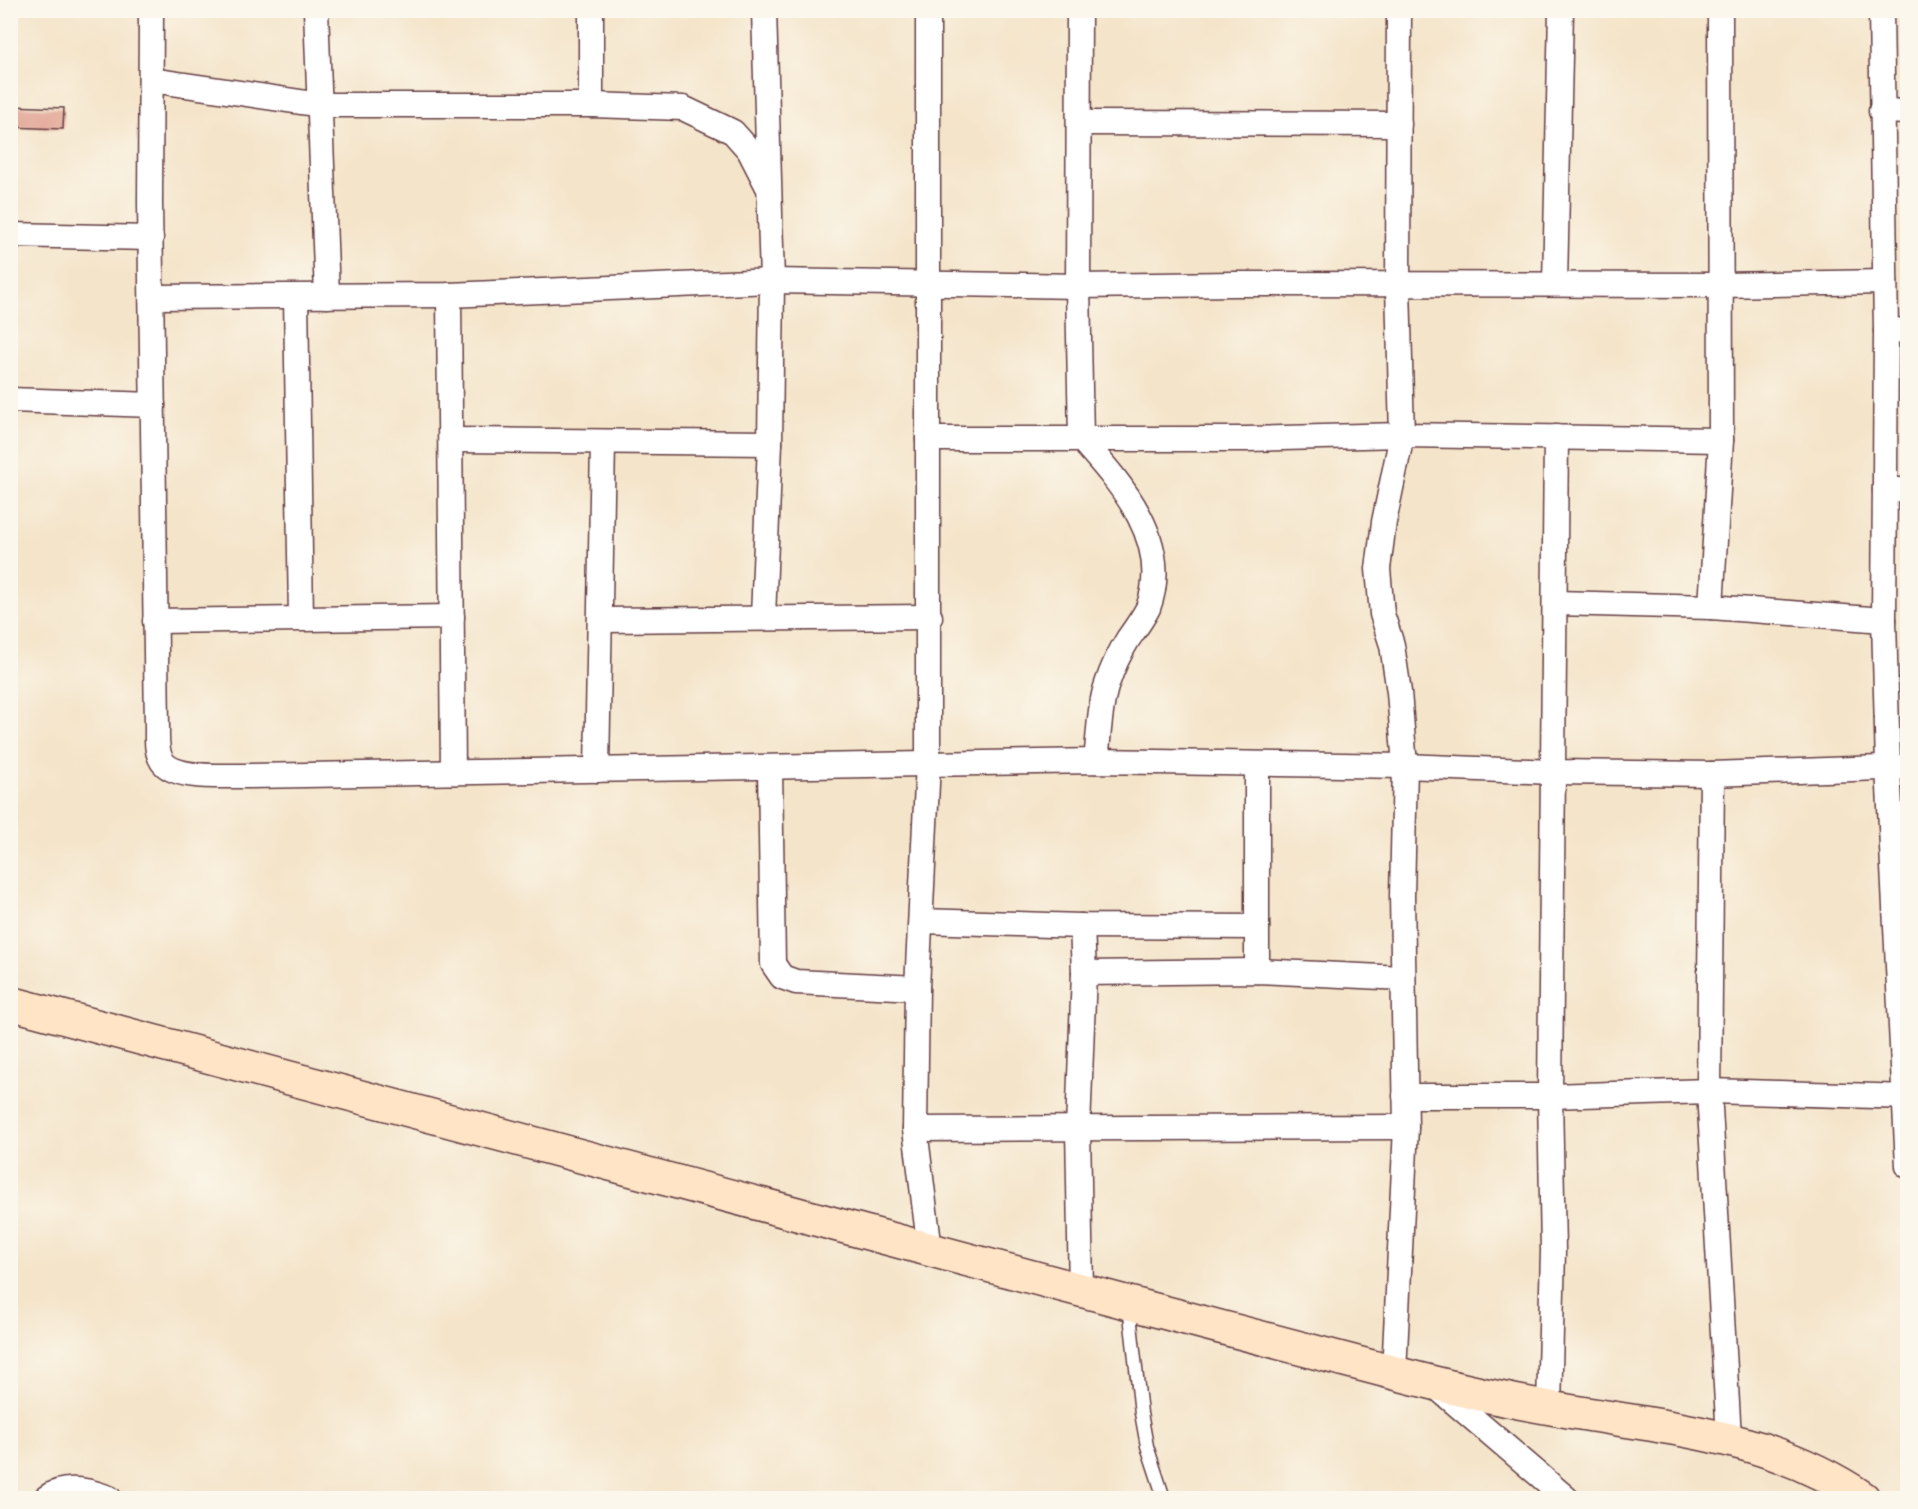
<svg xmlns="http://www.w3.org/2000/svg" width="1918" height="1509" font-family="'Playpen Sans',sans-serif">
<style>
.building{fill:#dc9180}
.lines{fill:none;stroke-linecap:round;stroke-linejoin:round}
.service-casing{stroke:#643d43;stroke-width:15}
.minor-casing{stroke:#643d43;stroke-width:27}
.secondary-casing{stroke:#643d43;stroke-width:36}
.service{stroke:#fff;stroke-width:12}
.minor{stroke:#fff;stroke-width:24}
.secondary{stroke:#ffe4c6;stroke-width:33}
</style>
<rect width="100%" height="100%" fill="#fbf7ec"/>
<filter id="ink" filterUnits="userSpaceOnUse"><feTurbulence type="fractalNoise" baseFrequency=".0167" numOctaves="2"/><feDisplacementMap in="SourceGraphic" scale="12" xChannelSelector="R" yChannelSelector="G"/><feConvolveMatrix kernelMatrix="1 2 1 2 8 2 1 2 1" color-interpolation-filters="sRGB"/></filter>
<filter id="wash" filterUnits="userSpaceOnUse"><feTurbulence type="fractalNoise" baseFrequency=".008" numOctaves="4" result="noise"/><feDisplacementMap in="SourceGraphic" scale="24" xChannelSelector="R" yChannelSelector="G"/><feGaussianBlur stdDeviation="1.35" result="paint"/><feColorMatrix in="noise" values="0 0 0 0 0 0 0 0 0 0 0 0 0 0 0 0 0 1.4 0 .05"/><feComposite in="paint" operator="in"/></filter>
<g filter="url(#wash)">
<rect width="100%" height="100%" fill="#f4e4c9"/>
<g id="blocks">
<polygon class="building" points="10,106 64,108 63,129 10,127"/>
</g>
</g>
<g filter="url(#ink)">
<use href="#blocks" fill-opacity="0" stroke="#643d43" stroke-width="1.5"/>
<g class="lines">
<g class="service-casing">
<polyline id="service" points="1129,1306 1141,1413 1147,1446 1164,1498"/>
</g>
<g class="minor-casing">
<g id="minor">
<path d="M 151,10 L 150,203 L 157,728 C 157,739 156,752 162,761 C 175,781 228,775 250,776 L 1096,761 L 1405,766 L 1553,772 L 1712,774 L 1908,767"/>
<polyline points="316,10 327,296"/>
<polyline points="591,10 591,105"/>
<polyline points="928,10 928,763 917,988 915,1129 930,1251"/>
<path d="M 1079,10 L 1078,286 L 1081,439 C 1121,484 1173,542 1148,608 C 1143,618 1135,629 1128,639 C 1120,652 1112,669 1107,684 C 1099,707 1099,737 1096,761"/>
<polyline points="1881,10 1886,331 1884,620 1888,767 1908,1166"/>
<polyline points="151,80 321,105 591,105 683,108 733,132 749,150 767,185"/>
<polyline points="1881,111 1908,112"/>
<polyline points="1080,123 1399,124"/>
<polyline points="10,235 151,238"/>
<polyline points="1555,284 1561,10"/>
<polyline points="449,295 453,772"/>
<polyline points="152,297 449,295 772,281 1078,286 1235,284 1721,285 1885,282"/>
<polyline points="296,297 301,618"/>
<polyline points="1886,331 1908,330"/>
<polyline points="10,400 153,405"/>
<polyline points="928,439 1247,439 1402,435 1721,440"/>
<polyline points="451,440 770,443"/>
<polyline points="1885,490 1908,490"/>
<polyline points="1555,603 1711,607 1884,620"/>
<polyline points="1711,607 1721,440 1720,10"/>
<polyline points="763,618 770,443 772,281 764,10"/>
<polyline points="601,620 930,617"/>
<polyline points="155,621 452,617"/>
<polyline points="770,768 773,964 782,977 796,982 917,988"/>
<polyline points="597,770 603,442"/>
<polyline points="1712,774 1709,1091 1729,1438"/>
<polyline points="921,921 1082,926 1257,927"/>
<polyline points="1257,971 1257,765"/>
<polyline points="1084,973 1257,971 1403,978"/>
<polyline points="1405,1096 1550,1096 1709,1091 1908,1097"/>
<polyline points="915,1129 1406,1127"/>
<polyline points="1081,1290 1078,1129 1084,973 1082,926"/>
<polyline points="1394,1373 1406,1127 1402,896 1405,766 1399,692 1392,645 1382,614 1378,569 1384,522 1402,435 1398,286 1399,10"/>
<polyline points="1434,1385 1566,1498"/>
<polyline points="1549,1408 1553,1251 1550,1096 1556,437"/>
<path d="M 46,1498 C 64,1484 89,1490 109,1498"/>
</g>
</g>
<g class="secondary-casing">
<path id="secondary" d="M 10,1003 C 471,1125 930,1252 1391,1372 C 1444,1386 1498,1399 1551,1408 C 1662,1428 1768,1433 1863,1498"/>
</g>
<use href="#service" class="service"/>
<use href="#minor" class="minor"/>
<use href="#secondary" class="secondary"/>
</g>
</g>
<rect width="1918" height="1509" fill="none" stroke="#fbf7ec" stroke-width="36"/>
</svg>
